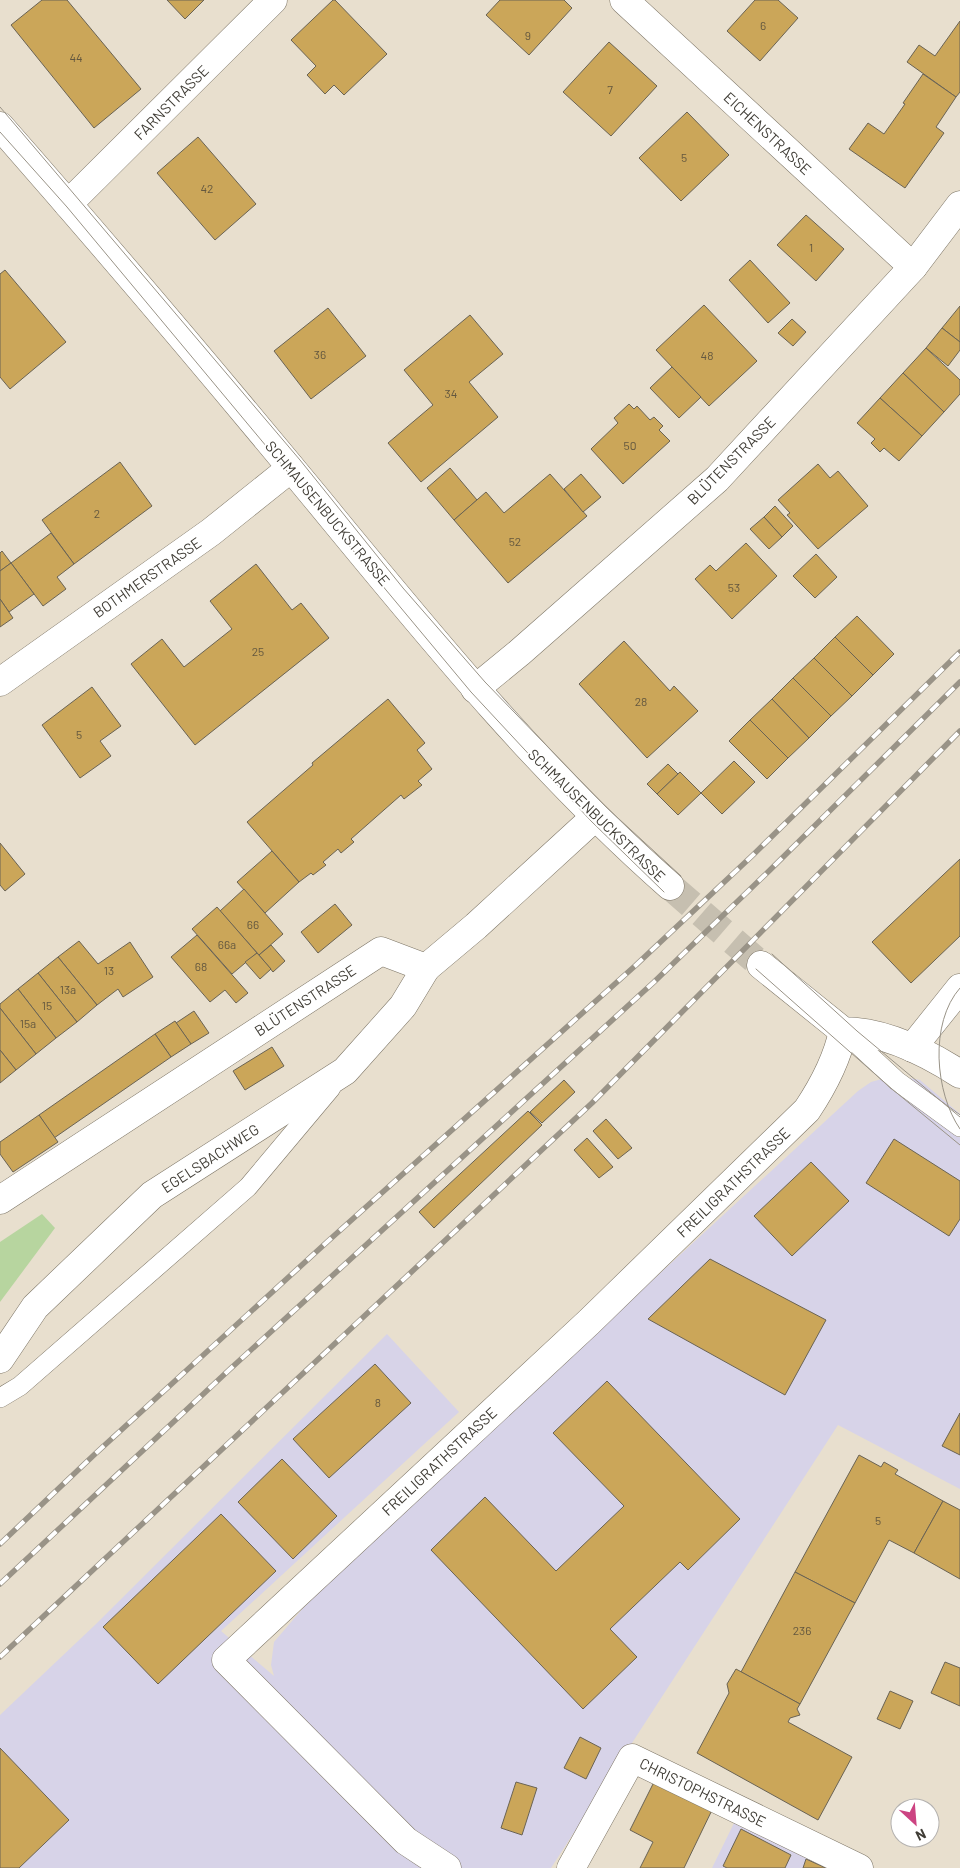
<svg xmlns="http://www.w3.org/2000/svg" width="960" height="1868" font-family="Barlow,sans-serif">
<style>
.commercial{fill:#d7d3e8}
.green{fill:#b7d59f}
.building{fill:#cba659;stroke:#6a6354}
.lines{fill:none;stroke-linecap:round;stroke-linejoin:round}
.secondary-tunnel{stroke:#c6bfb0;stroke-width:28;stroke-dasharray:28 14;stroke-linecap:butt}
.lane-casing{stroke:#7d7566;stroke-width:20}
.street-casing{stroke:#7d7566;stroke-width:29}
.secondary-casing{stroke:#7d7566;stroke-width:29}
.lane{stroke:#fff;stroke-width:19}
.street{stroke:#fff;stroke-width:28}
.secondary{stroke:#fff;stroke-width:28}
.tram{stroke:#999387;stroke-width:1}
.rail-casing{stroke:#999387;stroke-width:5.5}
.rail{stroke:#fff;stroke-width:4;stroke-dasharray:11;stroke-linecap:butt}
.labels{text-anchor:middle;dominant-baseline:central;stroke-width:4;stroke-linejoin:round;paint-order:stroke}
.number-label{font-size:12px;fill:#63573f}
.street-label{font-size:15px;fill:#403d36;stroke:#fff}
</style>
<rect width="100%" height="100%" fill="#e8dfce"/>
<g class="commercial">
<polygon points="889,1077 904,1077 920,1080 960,1114 960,1489 838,1425 551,1868 0,1868 0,1715 96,1624 387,1334 459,1412 221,1631 274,1676 271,1665 274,1642 304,1607 467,1451 858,1091 871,1082"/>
<polygon points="735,1821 833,1868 712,1868"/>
</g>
<polygon class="green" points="42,1214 55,1228 0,1302 0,1242"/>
<g class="building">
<polygon points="42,0 67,0 141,89 94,128 11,25"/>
<polygon points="167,0 204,0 185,19"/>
<polygon points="333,0 335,0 387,54 344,95 334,85 325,94 307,75 316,66 291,40"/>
<polygon points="500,0 564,0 572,8 529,55 486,15"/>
<polygon points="755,0 778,0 798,18 760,61 727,31"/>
<polygon points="960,21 960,92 956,97 907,62 919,45 935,56"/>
<polygon points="609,42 657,86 611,136 563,92"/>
<polygon points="923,74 956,97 936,127 944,133 905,188 849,149 868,123 884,134 905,104 903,103"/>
<polygon points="687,112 729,155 681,201 639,158"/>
<polygon points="198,137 256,204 215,240 157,173"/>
<polygon points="806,215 844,249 816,281 777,245"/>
<polygon points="750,260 790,303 768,323 729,280"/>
<polygon points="5,270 66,342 10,389 0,377 0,274"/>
<polygon points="704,305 757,361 709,406 656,350"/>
<polygon points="960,306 960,342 942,328"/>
<polygon points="328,308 366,356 311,399 274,351"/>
<polygon points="470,315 503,354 469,382 498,417 421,482 388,443 433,405 404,370"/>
<polygon points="792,319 806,332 793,346 778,333"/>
<polygon points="942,328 960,342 960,350 948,366 926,348"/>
<polygon points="926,348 960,380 960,394 944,412 903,373"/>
<polygon points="672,367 701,397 679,418 650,388"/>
<polygon points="903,373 944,412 922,436 880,398"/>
<polygon points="880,398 922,436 899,461 884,448 880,452 871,443 875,439 857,423"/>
<polygon points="629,404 634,409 637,406 650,420 654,417 663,426 659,430 670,441 623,484 591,449 618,423 614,418"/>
<polygon points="120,462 152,506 74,564 42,520"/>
<polygon points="818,464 830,478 838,471 868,506 818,549 787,515 790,513 778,500"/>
<polygon points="450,468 477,500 454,520 427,488"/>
<polygon points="550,474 587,516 508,583 454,520 486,492 504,513"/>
<polygon points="581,474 601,497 583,512 564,489"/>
<polygon points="775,506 793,526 782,537 764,517"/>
<polygon points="764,517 782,537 769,549 750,529"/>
<polygon points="51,533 74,564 57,577 66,589 43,606 11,563"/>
<polygon points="746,543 777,576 732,619 695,579 710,565 716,571"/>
<polygon points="2,551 11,563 0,571 0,553"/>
<polygon points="816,554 837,577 815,598 793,576"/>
<polygon points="11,563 34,594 9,612 0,599 0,571"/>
<polygon points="256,564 292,610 301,603 329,638 195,745 131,664 162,639 184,667 232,629 210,601"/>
<polygon points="0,599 13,618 0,627"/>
<polygon points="857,616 894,654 873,675 835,637"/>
<polygon points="835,637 873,675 852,696 814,658"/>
<polygon points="624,641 670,691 674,686 698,711 647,758 579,684"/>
<polygon points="814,658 852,696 831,716 793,678"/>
<polygon points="793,678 831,716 809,738 772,699"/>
<polygon points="92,687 121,726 100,741 111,756 80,778 42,725"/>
<polygon points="388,699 425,743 417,750 432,769 418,781 422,785 404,799 401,795 351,839 354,842 341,853 338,849 323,862 326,865 313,875 311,873 299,882 247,822 313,765 312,763"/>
<polygon points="772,699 809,738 788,758 750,720"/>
<polygon points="750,720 788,758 767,779 729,741"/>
<polygon points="734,761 755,782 722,814 701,793"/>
<polygon points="668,764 678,774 657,794 647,784"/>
<polygon points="680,772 701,793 678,815 657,794"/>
<polygon points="0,843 25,874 5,891 0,885"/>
<polygon points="272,851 299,882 265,913 237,882"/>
<polygon points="960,859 960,936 911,983 872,942"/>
<polygon points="244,889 283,934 259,955 220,911"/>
<polygon points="335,904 352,925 318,953 301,932"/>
<polygon points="217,907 257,953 232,974 192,929"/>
<polygon points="197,935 248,993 236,1003 225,990 210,1002 171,957"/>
<polygon points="79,941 98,964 130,942 153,977 123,997 118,989 97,1005 58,957"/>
<polygon points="271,945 285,961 273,972 259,955"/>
<polygon points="257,953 271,969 260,979 245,962"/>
<polygon points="58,957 97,1005 77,1022 38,973"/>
<polygon points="38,973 77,1022 56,1038 18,989"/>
<polygon points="18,989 56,1038 36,1054 0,1008 0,1004"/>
<polygon points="0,1008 36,1054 16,1070 0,1050"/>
<polygon points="194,1011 209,1033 191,1044 176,1023"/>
<polygon points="175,1021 191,1044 171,1057 155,1034"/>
<polygon points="155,1034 171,1057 54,1138 39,1115"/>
<polygon points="272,1047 284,1066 245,1090 233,1071"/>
<polygon points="0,1050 16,1070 0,1083"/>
<polygon points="564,1080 575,1092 542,1123 530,1112"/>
<polygon points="528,1111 542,1125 434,1228 419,1212"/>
<polygon points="39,1115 58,1142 13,1172 0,1154 0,1142"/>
<polygon points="606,1119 632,1148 618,1159 593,1131"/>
<polygon points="587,1138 613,1167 599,1178 574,1150"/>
<polygon points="894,1139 960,1181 960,1219 949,1236 866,1183"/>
<polygon points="811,1162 849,1201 792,1256 754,1216"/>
<polygon points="710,1259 826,1320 785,1395 648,1319"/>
<polygon points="375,1364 411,1403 329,1478 293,1439"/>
<polygon points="607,1381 740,1519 688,1570 680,1562 610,1629 637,1657 583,1709 431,1550 485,1497 556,1571 624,1506 553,1433"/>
<polygon points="960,1413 960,1455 942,1446"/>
<polygon points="859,1455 881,1467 884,1462 898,1470 895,1474 943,1501 914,1553 889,1540 855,1603 795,1572"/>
<polygon points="282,1459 337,1516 293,1559 238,1502"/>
<polygon points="943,1501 960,1510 960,1579 914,1553"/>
<polygon points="221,1514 276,1571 158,1684 103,1627"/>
<polygon points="795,1572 855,1603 800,1704 741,1672"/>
<polygon points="945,1662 960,1668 960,1706 931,1693"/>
<polygon points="736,1669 800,1704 797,1709 800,1715 790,1718 788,1722 852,1757 818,1820 697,1753 729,1693 727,1684"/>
<polygon points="890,1691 913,1701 900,1729 877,1719"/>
<polygon points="580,1737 601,1748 586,1779 564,1768"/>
<polygon points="0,1748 69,1820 19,1868 0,1868"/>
<polygon points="655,1780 713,1808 684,1868 640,1868 653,1842 630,1830"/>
<polygon points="516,1782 537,1788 522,1835 501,1828"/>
<polygon points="741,1829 791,1855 785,1868 727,1868 723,1866"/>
<polygon points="806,1859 826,1868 803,1868"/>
</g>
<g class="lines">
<polyline class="secondary-tunnel" points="670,886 761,965"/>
<g class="lane-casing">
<g id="lane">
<polyline points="843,1031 897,1081 960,1127"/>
<polyline points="0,1398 20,1386 248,1187 331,1088"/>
</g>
</g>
<g class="street-casing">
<g id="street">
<polyline points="624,0 913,267"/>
<polyline points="68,204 273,0"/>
<polyline points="0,682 211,532 291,468"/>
<polyline points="475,689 519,653 717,479 913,267 960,205"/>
<polyline points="912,1048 960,988"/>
<polyline points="0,1200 381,951 426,968 476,926 595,817"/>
<polyline points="0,1359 35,1307 152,1195 345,1071 403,1006 426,968"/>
<path d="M 447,1868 L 406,1841 L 226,1660 L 589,1322 L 807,1110 C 823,1086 837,1060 843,1031"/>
<polyline points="571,1868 632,1758 859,1868"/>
</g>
</g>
<g class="secondary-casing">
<g id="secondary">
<path d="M 0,126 C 108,249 213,373 317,499 C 428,634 538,770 670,886"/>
<path d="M 761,965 L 843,1031 C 884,1031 926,1052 960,1074"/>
</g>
</g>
<use href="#lane" class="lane"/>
<use href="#street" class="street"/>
<use href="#secondary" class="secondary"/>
<g class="tram">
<polyline points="0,107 300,460 403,588 485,682 606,807 681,876"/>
<polyline points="0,132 67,207 471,692 591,821 664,892"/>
<polyline points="772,954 857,1031 960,1117"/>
<polyline points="756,969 892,1089 960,1145"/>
<path d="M 960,988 C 929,1023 935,1093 960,1129"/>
</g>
<g class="rail-casing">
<g id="rail">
<polyline points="0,1544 95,1454 327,1242 636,965 754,854 960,652"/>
<polyline points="0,1584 229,1370 654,982 770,870 960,682"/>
<polyline points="0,1657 592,1103 960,731"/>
</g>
</g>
<use href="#rail" class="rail"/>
</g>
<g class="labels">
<g class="number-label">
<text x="763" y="25">6</text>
<text x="528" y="35">9</text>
<text x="76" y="57">44</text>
<text x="610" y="89">7</text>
<text x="684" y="157">5</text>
<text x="207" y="188">42</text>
<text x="811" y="247">1</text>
<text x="320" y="354">36</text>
<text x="707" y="355">48</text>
<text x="451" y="393">34</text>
<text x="630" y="445">50</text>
<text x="97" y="513">2</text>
<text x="515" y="541">52</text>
<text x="734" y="587">53</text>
<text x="258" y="651">25</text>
<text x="641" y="701">28</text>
<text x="79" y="734">5</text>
<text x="253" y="924">66</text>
<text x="227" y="944">66a</text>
<text x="201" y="966">68</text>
<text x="109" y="970">13</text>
<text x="68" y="989">13a</text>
<text x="47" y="1005">15</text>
<text x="28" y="1023">15a</text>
<text x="378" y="1402">8</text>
<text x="878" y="1520">5</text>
<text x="802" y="1630">236</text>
</g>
<g class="street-label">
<text transform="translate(171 102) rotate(-45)">FARNSTRASSE</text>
<text transform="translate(768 133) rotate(43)">EICHENSTRASSE</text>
<text transform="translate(731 460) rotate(-45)">BLÜTENSTRASSE</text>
<text transform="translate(328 513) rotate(50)">SCHMAUSENBUCKSTRASSE</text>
<text transform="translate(147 577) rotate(-35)">BOTHMERSTRASSE</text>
<text transform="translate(597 815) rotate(44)">SCHMAUSENBUCKSTRASSE</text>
<text transform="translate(305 1000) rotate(-33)">BLÜTENSTRASSE</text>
<text transform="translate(210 1158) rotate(-33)">EGELSBACHWEG</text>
<text transform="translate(733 1182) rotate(-44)">FREILIGRATHSTRASSE</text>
<text transform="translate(439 1461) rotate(-43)">FREILIGRATHSTRASSE</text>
<text transform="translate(703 1792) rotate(26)">CHRISTOPHSTRASSE</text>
</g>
</g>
<g transform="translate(915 1823) rotate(154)"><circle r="24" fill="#ffffff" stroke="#b3b1af"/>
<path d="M0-4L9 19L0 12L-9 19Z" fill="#cc4482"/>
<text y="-8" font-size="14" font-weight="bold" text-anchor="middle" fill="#403d36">N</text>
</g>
</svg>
